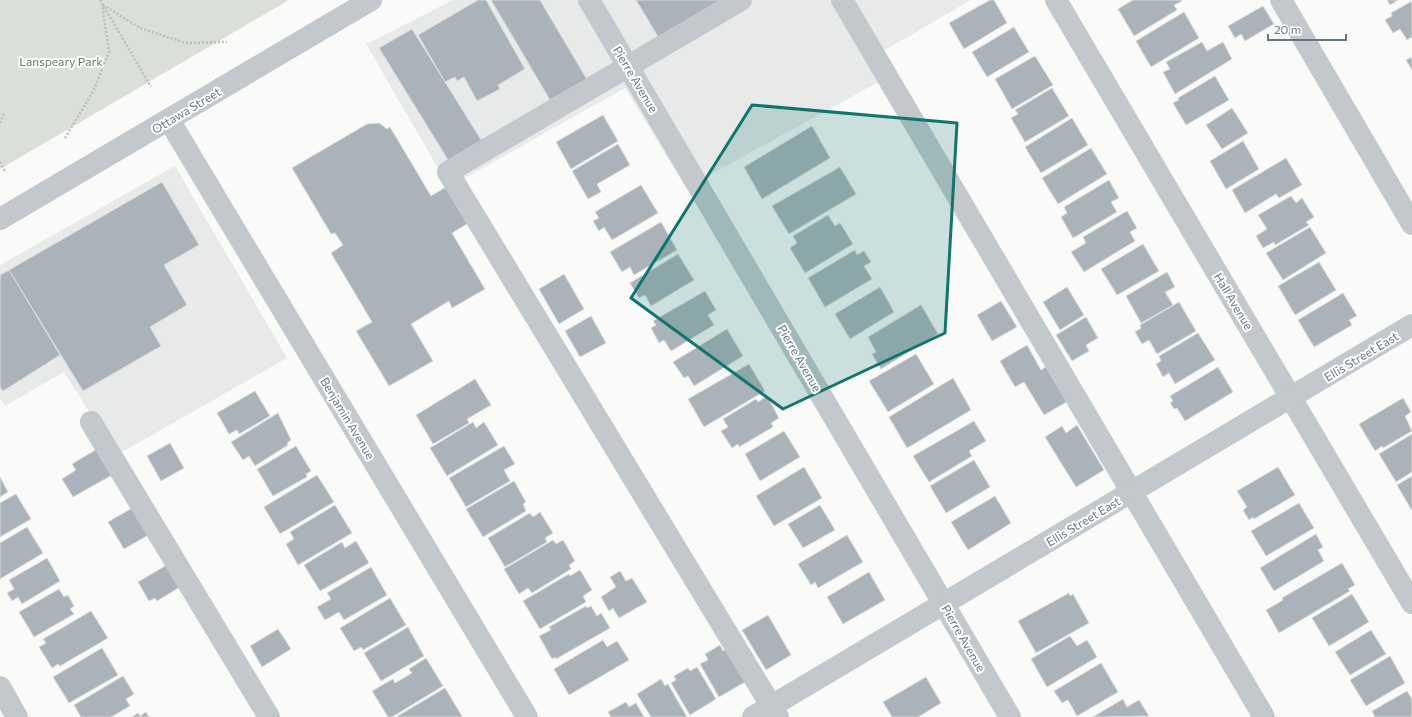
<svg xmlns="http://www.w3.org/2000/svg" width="1412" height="717" font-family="Commissioner,sans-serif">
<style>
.built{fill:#e8e9e9}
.green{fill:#dadfd7}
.building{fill:#aab3b9;stroke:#dcdcda}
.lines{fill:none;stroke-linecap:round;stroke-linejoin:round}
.path{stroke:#bbbfc2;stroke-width:2.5;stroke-dasharray:2 2;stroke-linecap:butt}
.minor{stroke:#c3c8cc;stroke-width:22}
.marked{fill:#0f766e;fill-opacity:0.2;stroke:#0f766e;stroke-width:3;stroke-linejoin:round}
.labels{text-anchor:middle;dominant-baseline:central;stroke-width:4;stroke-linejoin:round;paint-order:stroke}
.park-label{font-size:12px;fill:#687a64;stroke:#fff}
.street-label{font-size:12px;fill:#657683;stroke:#fff}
</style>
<rect width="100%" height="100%" fill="#fafaf8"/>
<g class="built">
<polygon points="453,0 971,0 880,53 893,74 686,188 625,88 449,187 366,44"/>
<polygon points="175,166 287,358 117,455 64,372 5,406 0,398 0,265"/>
</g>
<polygon class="green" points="0,0 289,0 0,169"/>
<g class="building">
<polygon points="478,0 486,0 525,69 498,85 500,89 477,101 464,77 457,81 455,77 445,82 418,35"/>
<polygon points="491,0 540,0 589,83 553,105"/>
<polygon points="636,0 729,0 660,40"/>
<polygon points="990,0 994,0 1007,23 964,49 949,23"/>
<polygon points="1133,0 1182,0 1182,1 1174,5 1177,10 1134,36 1118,9"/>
<polygon points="1387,0 1398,0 1390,5"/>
<polygon points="1412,1 1412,37 1407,40 1400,29 1393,33 1385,20 1392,16 1391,13"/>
<polygon points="1263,6 1274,24 1245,41 1241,34 1235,38 1228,26"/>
<polygon points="1184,12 1199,38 1151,67 1136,41"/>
<polygon points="1014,27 1029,52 987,77 972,52"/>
<polygon points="412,29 483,143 450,163 379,48"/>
<polygon points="1202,42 1207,51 1223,42 1232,59 1175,94 1163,72 1170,69 1166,62"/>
<polygon points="1035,56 1053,85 1012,109 995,79"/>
<polygon points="1412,57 1412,70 1406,60"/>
<polygon points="1215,76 1229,100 1186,125 1173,103 1179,100 1178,98"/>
<polygon points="1052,88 1069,116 1025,142 1011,118 1018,114 1015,110"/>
<polygon points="1232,108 1248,133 1222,149 1206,125"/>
<polygon points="603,115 618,141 571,169 556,142"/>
<polygon points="1072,118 1088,145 1041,173 1025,147"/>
<polygon points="379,123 387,129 390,127 431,196 451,184 472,221 452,233 485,289 452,308 449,301 411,324 433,361 389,386 356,331 372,322 331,253 343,245 335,233 331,234 292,168 367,124"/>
<polygon points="812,126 830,158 762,199 744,167"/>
<polygon points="1243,141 1259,169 1226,189 1210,161"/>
<polygon points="618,144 630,165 597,184 601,192 588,199 572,171"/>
<polygon points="1091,148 1107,174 1058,204 1042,178"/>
<polygon points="1286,158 1302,185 1279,198 1276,194 1245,213 1232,190"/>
<polygon points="840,167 856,194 789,234 772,206"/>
<polygon points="1109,180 1119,198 1111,202 1117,212 1073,238 1061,217 1067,213 1064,207"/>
<polygon points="162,182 199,245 164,265 187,305 150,327 161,346 83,391 9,270"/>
<polygon points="641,185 658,213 612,240 604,227 599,231 593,221 599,218 595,212"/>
<polygon points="1291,196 1296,203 1302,198 1314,217 1306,222 1309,225 1275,245 1274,242 1263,248 1256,236 1267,229 1258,215"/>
<polygon points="1127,211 1137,228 1130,232 1135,241 1084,272 1071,252 1086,243 1083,237"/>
<polygon points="828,215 835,226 840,223 853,244 805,273 790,248 797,243 793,236"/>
<polygon points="661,222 677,250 634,275 630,267 622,272 610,252"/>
<polygon points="1310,227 1326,253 1283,280 1266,253"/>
<polygon points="1143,244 1159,271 1117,295 1101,269"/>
<polygon points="855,250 857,255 864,251 871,262 864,266 872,279 825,307 808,278"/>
<polygon points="678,254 694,280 651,306 645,295 639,298 630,283"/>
<polygon points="1319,262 1336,290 1295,315 1278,286"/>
<polygon points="9,270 60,355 3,391 0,387 0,275"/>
<polygon points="1167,272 1175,287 1165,292 1173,305 1141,323 1126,296"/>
<polygon points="564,274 584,309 559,324 539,289"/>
<polygon points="880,287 894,312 850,339 835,314"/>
<polygon points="1067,287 1084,315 1060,330 1043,302"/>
<polygon points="705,291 716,310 708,315 714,325 671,351 664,340 659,343 651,328 656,325 653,321"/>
<polygon points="1343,293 1357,316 1349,320 1352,325 1314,347 1298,320"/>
<polygon points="1001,301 1017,327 992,341 977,315"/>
<polygon points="1179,302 1196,331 1157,354 1149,340 1142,344 1135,332 1141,328 1140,325"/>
<polygon points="921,305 938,334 881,369 872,354 876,352 868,337"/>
<polygon points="591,316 606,343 580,357 565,331"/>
<polygon points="1086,317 1098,338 1086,345 1089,351 1072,361 1056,335"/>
<polygon points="727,329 743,356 694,386 688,376 684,378 673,362"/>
<polygon points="1198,333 1215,360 1175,384 1169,373 1163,377 1156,364 1161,361 1159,356"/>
<polygon points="1027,345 1041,370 1049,365 1070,400 1044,415 1024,382 1015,387 1000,361"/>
<polygon points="916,354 934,384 888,412 869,381"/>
<polygon points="749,364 765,391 704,427 688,399"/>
<polygon points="1218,367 1233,392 1185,421 1177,408 1174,409 1170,403 1173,401 1170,396"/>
<polygon points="953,378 971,410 907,448 889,417"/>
<polygon points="475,379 491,405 467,419 469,423 433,444 416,415"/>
<polygon points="255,391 270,416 239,434 237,430 229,434 217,413"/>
<polygon points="767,396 779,418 771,423 773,427 739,447 738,444 732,448 721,431 728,427 723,419 756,399 758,402"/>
<polygon points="1403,398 1411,412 1405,416 1412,431 1383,448 1382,446 1375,451 1359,424"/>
<polygon points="278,413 291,440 287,443 288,445 255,466 249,456 243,460 231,442"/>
<polygon points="974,421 986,441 969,451 972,456 929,482 913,456"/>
<polygon points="473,422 476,428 484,422 498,445 447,476 430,448"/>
<polygon points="1077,425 1104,470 1076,487 1045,437 1062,426 1066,433"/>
<polygon points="784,431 800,457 760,481 745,454"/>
<polygon points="1412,434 1412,472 1396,482 1379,454"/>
<polygon points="170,443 184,468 161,481 147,456"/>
<polygon points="296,446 311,471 306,474 307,477 273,496 257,469"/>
<polygon points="504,446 515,464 504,470 510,481 466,507 449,478"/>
<polygon points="97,449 112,475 73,497 62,479 76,470 72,464"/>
<polygon points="974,460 990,487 946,513 930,486"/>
<polygon points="804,467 822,498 774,526 756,496"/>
<polygon points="1278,467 1295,495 1254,519 1253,517 1249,520 1243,510 1247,507 1237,491"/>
<polygon points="317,475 334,502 280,534 264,507"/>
<polygon points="1412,476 1412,511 1397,485"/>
<polygon points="0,477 8,492 0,497"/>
<polygon points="514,481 526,502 523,504 526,511 483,537 466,509"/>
<polygon points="16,494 31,519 0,537 0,503"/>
<polygon points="995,496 1011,523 968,550 951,522"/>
<polygon points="1299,503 1314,528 1266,556 1251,531"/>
<polygon points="335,505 352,533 298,565 286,544 294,539 290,532"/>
<polygon points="820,505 835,530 803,548 788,524"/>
<polygon points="134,507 150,534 124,549 108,522"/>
<polygon points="540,512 553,533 545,538 547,542 505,567 488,538 530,513 533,517"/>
<polygon points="27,527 43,553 0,579 0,543"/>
<polygon points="1316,534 1323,547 1318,550 1324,561 1274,591 1260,568"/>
<polygon points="847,535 863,562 818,588 815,582 811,585 798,564"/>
<polygon points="553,540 556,544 563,540 575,561 569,565 571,569 532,593 528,588 519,594 504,569"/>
<polygon points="356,541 369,563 320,591 304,565 342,542 345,548"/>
<polygon points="47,558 60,581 22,604 18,597 12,601 7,593 14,589 9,580"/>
<polygon points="170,563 183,585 157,601 155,598 149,601 138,582"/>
<polygon points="1342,563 1355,585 1348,589 1350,591 1279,633 1266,610 1283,600 1282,598"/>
<polygon points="371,567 387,595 344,620 339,612 325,620 317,607 331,599 327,593"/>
<polygon points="580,570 592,590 583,596 586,602 540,629 523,601 569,574 570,576"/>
<polygon points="620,571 626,581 632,578 647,602 619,618 613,608 609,611 601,597 616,587 610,577"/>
<polygon points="869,572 885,600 843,624 827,597"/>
<polygon points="59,589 64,597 68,595 74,606 70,609 74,614 34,637 19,612"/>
<polygon points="1069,593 1070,596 1073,594 1089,623 1036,653 1018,621"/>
<polygon points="1352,594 1369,622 1329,646 1312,618"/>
<polygon points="390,598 406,625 363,650 361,647 354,651 340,628"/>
<polygon points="586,606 587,608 591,606 597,616 601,613 610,628 556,659 555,657 552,659 539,636 551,630 549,627"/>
<polygon points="91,611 108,638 60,666 58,664 52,668 39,647 46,643 43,639"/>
<polygon points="768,615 791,655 766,670 742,630"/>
<polygon points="408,627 424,656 381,681 364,653"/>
<polygon points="278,629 291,649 262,667 250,646"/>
<polygon points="1371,630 1386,654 1350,675 1335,652"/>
<polygon points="1070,636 1077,646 1087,640 1097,657 1047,687 1031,659"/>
<polygon points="603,640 607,647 617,641 629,660 569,695 554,669"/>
<polygon points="720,645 723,651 728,648 747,681 719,697 700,664 708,660 705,654"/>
<polygon points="102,648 118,675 69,703 53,677"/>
<polygon points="1390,656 1405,683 1366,706 1350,680"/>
<polygon points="426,658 443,686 392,717 388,717 372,691 393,679 395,683 412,673 409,669"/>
<polygon points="1101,663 1118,692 1077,716 1068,700 1062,703 1054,691"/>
<polygon points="697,667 716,699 690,715 671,683 676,680 674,676 688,668 690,671"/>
<polygon points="123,676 134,694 126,699 130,706 111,717 81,717 74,705"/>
<polygon points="926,677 941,703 918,717 892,717 883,702"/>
<polygon points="661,679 665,686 668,684 687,717 651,717 637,694"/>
<polygon points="445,688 462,716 461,717 396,717"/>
<polygon points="1407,691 1412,699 1412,717 1375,717 1372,711"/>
<polygon points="1123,699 1127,707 1139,700 1149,716 1093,717"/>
<polygon points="626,702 629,707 636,703 644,717 611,717 608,712"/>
<polygon points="146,712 149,717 132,717 138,713 140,716"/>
</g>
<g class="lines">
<g class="path">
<polyline points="100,0 151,87"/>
<polyline points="103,5 140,28 186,43 227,42"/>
<polyline points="0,123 4,113"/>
<polyline points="65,138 94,90 109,52 102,4"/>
<polyline points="0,162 6,173"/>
</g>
<g class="minor">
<polyline points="589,0 1010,717"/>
<polyline points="741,0 448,172 778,717"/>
<polyline points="842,0 1264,717"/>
<polyline points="1056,0 1412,603"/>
<polyline points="1281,0 1412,224"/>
<polyline points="169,120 527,717"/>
<polyline points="0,219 371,0"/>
<polyline points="91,422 269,717"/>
<polyline points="0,687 17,717"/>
<polyline points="753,717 1412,325"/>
</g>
</g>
<path class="marked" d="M 752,105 L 957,123 L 945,333 L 783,409 L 631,298 Z"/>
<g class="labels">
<g class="park-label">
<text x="61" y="61">Lanspeary Park</text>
</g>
<g class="street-label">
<text transform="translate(636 79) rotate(59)">Pierre Avenue</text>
<text transform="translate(186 110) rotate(-31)">Ottawa Street</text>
<text transform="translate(1234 301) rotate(59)">Hall Avenue</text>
<text transform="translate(1361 356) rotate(-31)">Ellis Street East</text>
<text transform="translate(800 358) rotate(60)">Pierre Avenue</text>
<text transform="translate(348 418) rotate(59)">Benjamin Avenue</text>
<text transform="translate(1083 521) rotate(-31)">Ellis Street East</text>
<text transform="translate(964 638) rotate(60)">Pierre Avenue</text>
</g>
</g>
<path d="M1268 34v6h78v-6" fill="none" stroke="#657683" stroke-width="2"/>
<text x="1274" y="34" font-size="12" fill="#657683" stroke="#ffffff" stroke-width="3" paint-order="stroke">20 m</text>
</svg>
